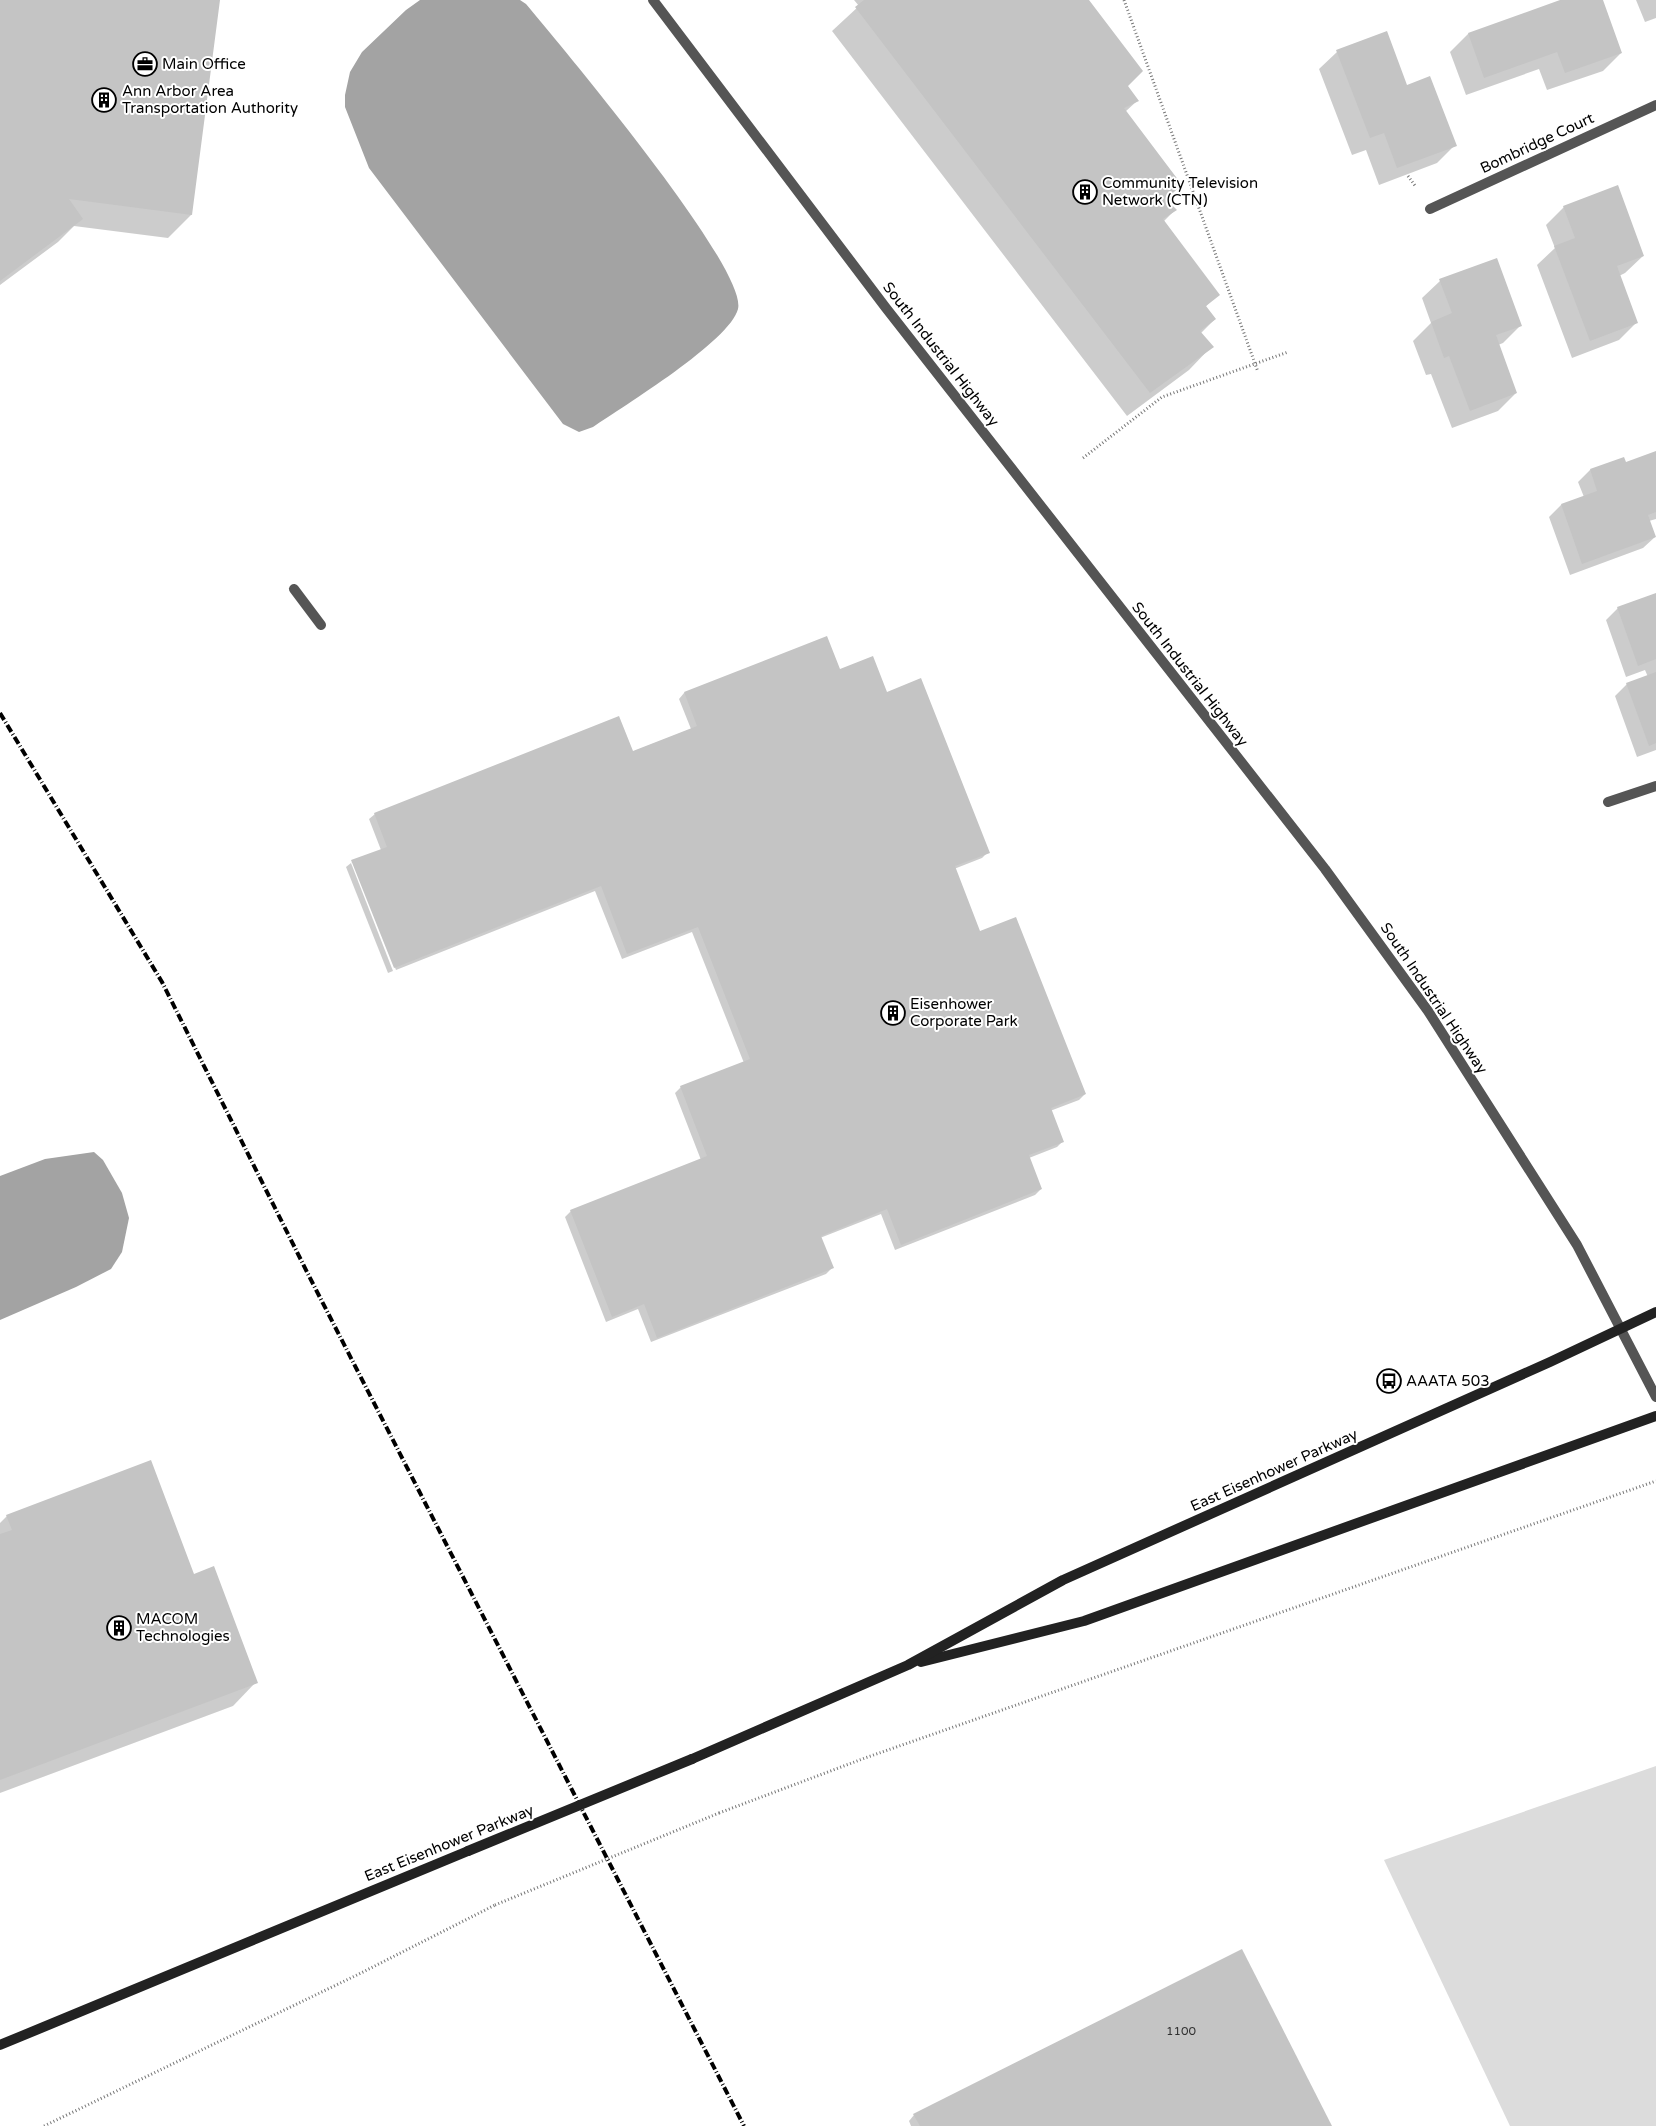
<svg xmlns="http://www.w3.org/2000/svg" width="1656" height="2126" font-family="'Varela Round',sans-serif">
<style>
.green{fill:#dcdcdc}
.water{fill:#a3a3a3}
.shadow{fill:#0003}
.building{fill:#c4c4c4}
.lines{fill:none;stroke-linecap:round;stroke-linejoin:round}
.path{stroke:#777;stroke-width:3;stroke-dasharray:1 2.5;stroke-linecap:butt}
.service{stroke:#555;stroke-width:10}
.minor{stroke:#555;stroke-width:10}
.tertiary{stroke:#555;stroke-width:10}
.secondary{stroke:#222;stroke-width:10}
.rail{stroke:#000;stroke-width:4;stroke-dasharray:8 2.5 1 2.5;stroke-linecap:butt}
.path-bridge{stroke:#777;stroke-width:3;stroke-dasharray:1 2.5;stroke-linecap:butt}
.secondary-bridge{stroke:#222;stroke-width:10}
.labels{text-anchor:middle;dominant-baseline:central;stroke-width:4;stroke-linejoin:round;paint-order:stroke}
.number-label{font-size:12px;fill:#313131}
.poi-label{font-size:15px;fill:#000;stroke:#fff;text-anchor:start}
.street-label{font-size:15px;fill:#000;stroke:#fff}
</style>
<rect width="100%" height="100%" fill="#fff"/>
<polygon class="green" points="1656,1766 1656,2126 1510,2126 1384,1860"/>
<g class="water">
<path d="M 420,0 L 520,0 L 526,4 C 561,46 748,268 738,309 C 730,341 624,406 593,427 L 579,432 L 563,424 L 369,168 L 345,107 L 345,95 L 350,72 L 362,52 L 406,10 Z"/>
<polygon points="94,1152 103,1160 122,1193 129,1218 122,1252 111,1269 76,1287 0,1320 0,1176 45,1159"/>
</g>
<g class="shadow">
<polygon points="0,0 219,0 191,215 168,238 74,226 58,242 0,285"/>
<polygon points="854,0 1089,0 1088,1 1127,86 1137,101 1125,112 1181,184 1166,199 1175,210 1164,221 1218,294 1205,307 1215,319 1201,333 1212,346 1189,370 1127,416 832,31 859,6"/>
<polygon points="1564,0 1602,0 1621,53 1603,71 1547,90 1539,69 1466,95 1450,52 1468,34"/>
<polygon points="1636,0 1656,0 1656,18 1645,22"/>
<polygon points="1337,52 1407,87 1455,145 1437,163 1379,185 1366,150 1352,155 1319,69"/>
<polygon points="1564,207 1643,256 1625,273 1619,276 1637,322 1619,340 1572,358 1537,265 1555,248 1546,225"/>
<polygon points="1440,281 1521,325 1503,343 1498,345 1516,393 1498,411 1452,428 1431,374 1426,375 1413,341 1431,323 1422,298"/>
<polygon points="1656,453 1656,519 1649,521 1655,537 1643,548 1570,575 1549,517 1561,505 1584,497 1578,482 1590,470 1625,464"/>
<polygon points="1656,594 1656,750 1637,757 1615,696 1627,684 1648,677 1645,670 1626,677 1606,620 1618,608"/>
<polygon points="839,671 887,694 988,852 982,858 954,869 979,933 1085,1094 1079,1100 1050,1111 1062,1142 1057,1147 1029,1158 1041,1189 1035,1195 895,1250 881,1214 820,1238 832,1268 826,1274 651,1342 638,1309 606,1322 565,1217 571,1211 701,1160 675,1093 681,1087 744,1063 692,932 622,959 595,891 396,970 354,863 351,863 381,850 369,819 375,814 632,752 691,729 679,699 684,693"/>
<polygon points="351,863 393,971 388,973 346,867"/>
<polygon points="7,1516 194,1575 256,1682 233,1706 0,1793 0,1523"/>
<polygon points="914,2115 1330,2126 911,2126 909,2121"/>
</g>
<g class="building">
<polygon points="0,0 220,0 192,215 69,199 83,219 0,281"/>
<polygon points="864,0 1089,0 1143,71 1128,86 1139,101 1124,108 1182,185 1166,199 1177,210 1163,219 1220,295 1206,306 1216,319 1200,331 1214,347 1150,393 855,7"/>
<polygon points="1560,0 1603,0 1622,53 1565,73 1557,52 1484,78 1468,33"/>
<polygon points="1387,31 1407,85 1430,76 1457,146 1397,168 1384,133 1370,138 1336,50"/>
<polygon points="1618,185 1644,256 1617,266 1638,323 1590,341 1554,246 1575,238 1563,206"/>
<polygon points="1497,258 1522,326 1496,335 1517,393 1470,411 1449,356 1444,358 1431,322 1452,313 1439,279"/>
<polygon points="1656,451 1656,512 1648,515 1656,537 1582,564 1561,504 1597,491 1590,469 1624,457 1626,462"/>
<polygon points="1656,593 1656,659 1638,666 1617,607"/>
<polygon points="827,636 840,669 873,656 887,692 921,678 990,853 955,866 980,931 1016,917 1086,1094 1051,1108 1064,1142 1029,1155 1042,1189 901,1245 887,1209 821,1236 834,1268 657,1338 644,1304 612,1317 570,1210 707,1156 680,1086 750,1059 698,927 627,954 601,886 394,968 351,860 387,847 374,813 619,716 633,751 697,726 684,692"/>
<polygon points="1656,672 1656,743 1649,746 1626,683"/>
<polygon points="151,1460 194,1574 214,1566 258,1683 0,1780 0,1534 12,1530 6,1515"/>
<polygon points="1242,1949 1332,2126 920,2126 913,2114"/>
</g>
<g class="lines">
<g class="path">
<polyline points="1124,0 1258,372"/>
<polyline points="1408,176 1416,187"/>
<polyline points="1083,458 1162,397 1288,352"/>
<polyline points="719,1813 865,1758 1656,1481"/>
<polyline points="44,2126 359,1974 495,1905"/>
</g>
<polyline class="service" points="294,589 321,625"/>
<g class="minor">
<polyline points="1430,209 1656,105"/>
<polyline points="1608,802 1656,786"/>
</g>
<polyline class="tertiary" points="653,0 886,308 1325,869 1428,1011 1577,1245 1656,1397"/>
<g class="secondary">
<polyline points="921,1662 1084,1621 1656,1416"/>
<polyline points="692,1759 908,1665 1063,1580 1550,1362 1656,1312"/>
<polyline points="0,2045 468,1851"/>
</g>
<polyline class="rail" points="0,713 162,982 309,1276 744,2126"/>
<polyline class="path-bridge" points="495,1905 719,1813"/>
<polyline class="secondary-bridge" points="468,1851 692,1759"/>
</g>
<defs>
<g id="office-ring" transform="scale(1.25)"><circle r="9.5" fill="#fff" stroke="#000" stroke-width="1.5"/><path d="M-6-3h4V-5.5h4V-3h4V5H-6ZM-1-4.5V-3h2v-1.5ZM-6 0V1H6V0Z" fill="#000"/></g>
<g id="building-ring" transform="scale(1.25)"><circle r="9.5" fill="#fff" stroke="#000" stroke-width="1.5"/><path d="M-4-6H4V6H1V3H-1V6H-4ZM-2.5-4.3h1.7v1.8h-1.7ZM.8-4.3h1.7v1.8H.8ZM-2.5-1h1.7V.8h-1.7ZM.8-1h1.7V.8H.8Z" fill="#000"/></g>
<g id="bus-ring" transform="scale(1.25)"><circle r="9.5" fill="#fff" stroke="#000" stroke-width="1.5"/><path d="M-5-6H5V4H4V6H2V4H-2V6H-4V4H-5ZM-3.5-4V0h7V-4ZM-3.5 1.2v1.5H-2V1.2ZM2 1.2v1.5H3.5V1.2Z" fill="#000"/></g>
</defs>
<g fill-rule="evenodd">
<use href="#office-ring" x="145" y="64"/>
<use href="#building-ring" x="104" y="100"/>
<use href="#building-ring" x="1085" y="192"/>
<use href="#building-ring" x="893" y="1013"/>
<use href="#bus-ring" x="1389" y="1381"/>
<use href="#building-ring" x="119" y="1628"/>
</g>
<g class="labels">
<g class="number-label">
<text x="1181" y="2031">1100</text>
</g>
<g class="poi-label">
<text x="162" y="64">Main Office</text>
<text x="122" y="91">Ann Arbor Area<tspan x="122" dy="17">Transportation Authority</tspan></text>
<text x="1102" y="183">Community Television<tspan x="1102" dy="17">Network (CTN)</tspan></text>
<text x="910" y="1004">Eisenhower<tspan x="910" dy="17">Corporate Park</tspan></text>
<text x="1406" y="1381">AAATA 503</text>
<text x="136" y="1619">MACOM<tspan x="136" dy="17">Technologies</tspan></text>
</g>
<g class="street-label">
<text transform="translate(1537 143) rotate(-25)">Bombridge Court</text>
<text transform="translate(941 354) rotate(52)">South Industrial Highway</text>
<text transform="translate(1190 674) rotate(52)">South Industrial Highway</text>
<text transform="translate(1434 998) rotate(56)">South Industrial Highway</text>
<text transform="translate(1274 1470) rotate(-24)">East Eisenhower Parkway</text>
<text transform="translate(449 1843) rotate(-22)">East Eisenhower Parkway</text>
</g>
</g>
</svg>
